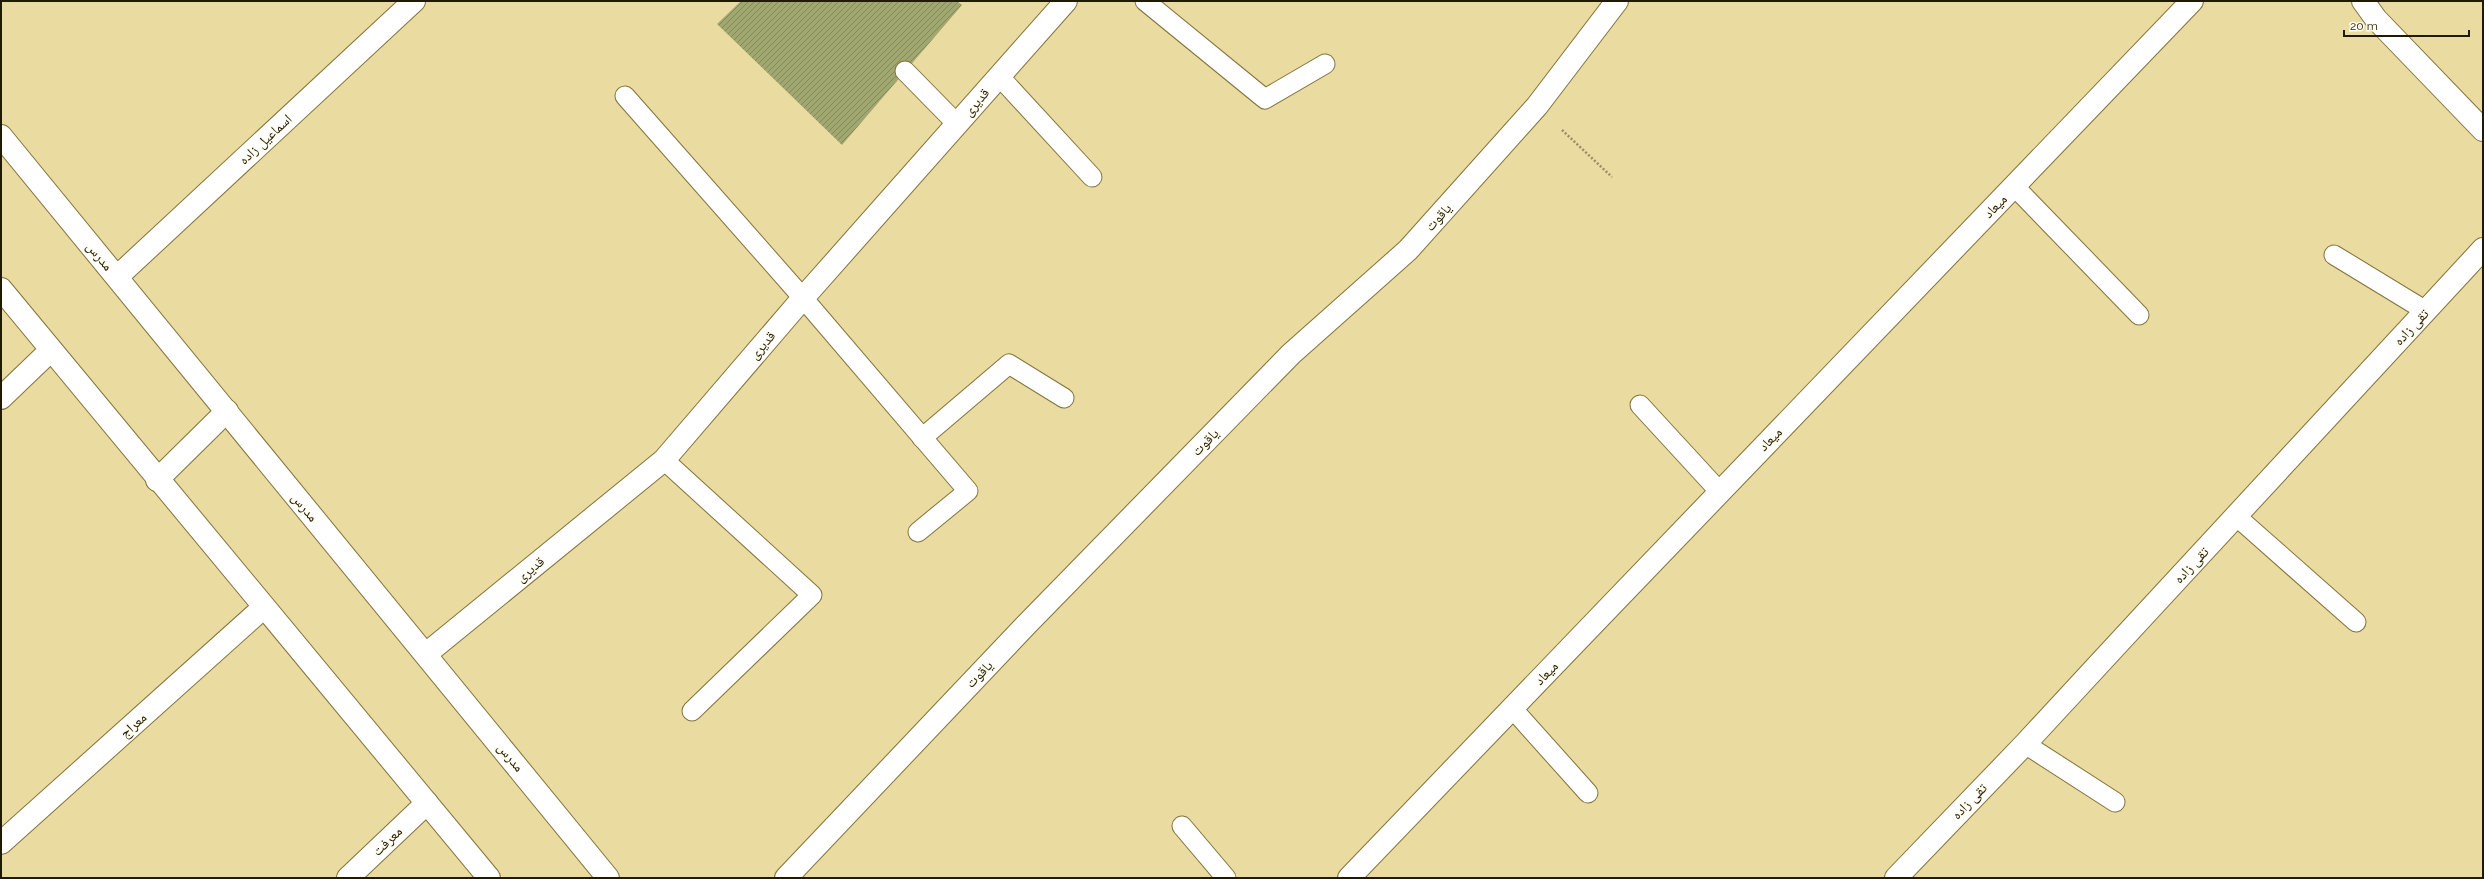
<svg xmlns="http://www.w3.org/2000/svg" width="2484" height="879" font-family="Raleway,'Noto Naskh Arabic',sans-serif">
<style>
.building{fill:url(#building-hatch)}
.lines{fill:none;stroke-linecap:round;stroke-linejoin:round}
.service-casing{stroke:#82733c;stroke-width:21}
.minor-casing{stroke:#82733c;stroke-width:24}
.tertiary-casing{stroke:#82733c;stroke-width:24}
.path{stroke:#998d61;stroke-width:2.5;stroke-dasharray:2 2;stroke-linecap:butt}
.service{stroke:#fff;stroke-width:19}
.minor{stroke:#fff;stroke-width:22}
.tertiary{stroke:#fff;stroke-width:22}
.labels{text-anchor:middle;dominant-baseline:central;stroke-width:3;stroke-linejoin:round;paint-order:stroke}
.street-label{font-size:14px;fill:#201a04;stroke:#fffcf0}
</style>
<defs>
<pattern id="building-hatch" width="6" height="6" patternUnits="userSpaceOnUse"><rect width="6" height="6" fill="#a0a86f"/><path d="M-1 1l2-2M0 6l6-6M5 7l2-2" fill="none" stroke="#828859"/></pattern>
</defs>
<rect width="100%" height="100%" fill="#eadba0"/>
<polygon class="building" points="741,1 957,1 962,5 842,145 717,24"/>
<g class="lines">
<g class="service-casing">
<g id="service">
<polyline points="1145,1 1265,99 1325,64"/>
<polyline points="905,71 957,124"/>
<polyline points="999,76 1092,177"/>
<polyline points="625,96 803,298 968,491 918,532"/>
<polyline points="2014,186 2139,315"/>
<polyline points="2334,255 2426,311"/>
<polyline points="1640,405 1720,492"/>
<polyline points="922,438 1009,364 1064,398"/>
<polyline points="664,460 812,595 692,711"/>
<polyline points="2236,516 2356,622"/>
<polyline points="1512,708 1588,793"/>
<polyline points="2025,744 2115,802"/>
<polyline points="1182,826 1226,878"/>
</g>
</g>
<g class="minor-casing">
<g id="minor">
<polyline points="2363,1 2376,19 2483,130"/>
<polyline points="117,277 414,1"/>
<polyline points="1,398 51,350"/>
<polyline points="426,654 664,460 803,298 1066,1"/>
<polyline points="1,843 264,607"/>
<polyline points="348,878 427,803"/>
<polyline points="786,878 1027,624 1291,354 1408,250 1537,106 1617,1"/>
<polyline points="1349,878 2192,1"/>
<polyline points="1896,878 2025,744 2483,249"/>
</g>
</g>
<g class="tertiary-casing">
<g id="tertiary">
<polyline points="1,136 608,878"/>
<polyline points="1,289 489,878"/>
<polyline points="157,480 227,411"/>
</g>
</g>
<polyline class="path" points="1562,130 1612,177"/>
<use href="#service" class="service"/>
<use href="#minor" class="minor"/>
<use href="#tertiary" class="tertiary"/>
</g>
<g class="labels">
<g class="street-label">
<text transform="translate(976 102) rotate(-49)">قدیری</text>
<text transform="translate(265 139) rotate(-43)">اسماعیل زاده</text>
<text transform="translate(1995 206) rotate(-46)">میعاد</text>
<text transform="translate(1438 217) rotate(-48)">یاقوت</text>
<text transform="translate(100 256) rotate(51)">مدرس</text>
<text transform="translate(2411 327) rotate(-47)">تقی زاده</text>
<text transform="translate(762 345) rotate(-49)">قدیری</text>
<text transform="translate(1770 439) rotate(-46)">میعاد</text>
<text transform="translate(1205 442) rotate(-46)">یاقوت</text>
<text transform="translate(305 507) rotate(51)">مدرس</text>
<text transform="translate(2191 565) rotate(-47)">تقی زاده</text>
<text transform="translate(530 569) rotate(-39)">قدیری</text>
<text transform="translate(1546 673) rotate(-46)">میعاد</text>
<text transform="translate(979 674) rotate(-46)">یاقوت</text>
<text transform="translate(133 725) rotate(-42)">معراج</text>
<text transform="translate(511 757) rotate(51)">مدرس</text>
<text transform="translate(1969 801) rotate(-46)">تقی زاده</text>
<text transform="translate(387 841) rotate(-44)">معرفت</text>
</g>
</g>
<rect width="2484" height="879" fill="none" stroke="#201a04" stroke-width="4"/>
<path d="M2344 30v6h125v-6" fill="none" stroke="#201a04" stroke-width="2"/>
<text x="2350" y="30" font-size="12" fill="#201a04" stroke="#fffcf0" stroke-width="3" paint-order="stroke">20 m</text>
</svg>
